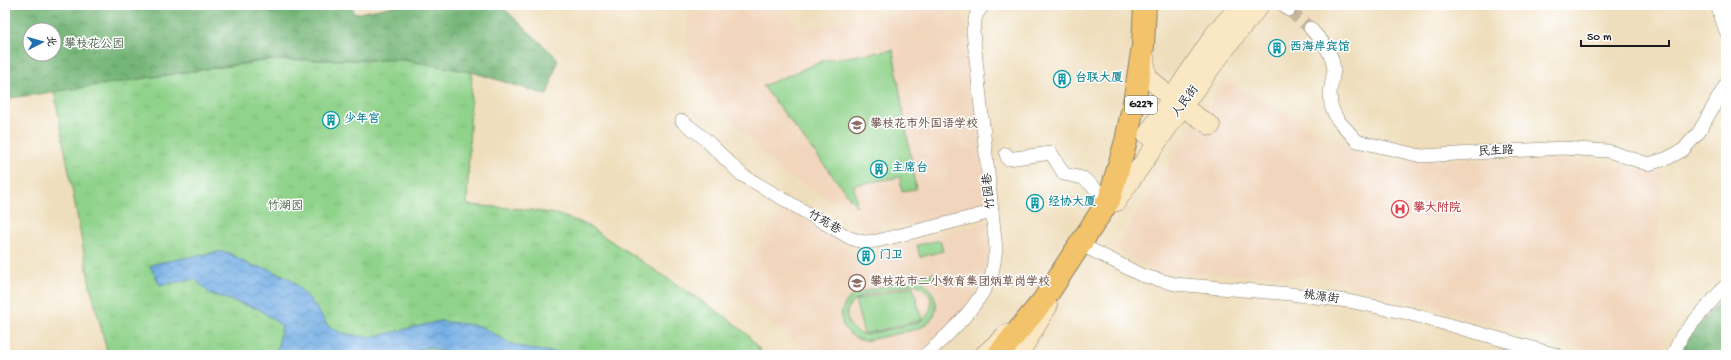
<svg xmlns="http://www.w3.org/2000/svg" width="1731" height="360" font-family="'Gochi Hand','LXGW WenKai TC',sans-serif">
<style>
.built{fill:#f1d5bc}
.grass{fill:url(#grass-tufts);stroke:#567854}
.forest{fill:url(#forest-crowns);stroke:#48684a;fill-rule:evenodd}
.pitch{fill:#90d38b;stroke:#567854;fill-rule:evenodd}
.water{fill:url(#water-waves);stroke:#486680}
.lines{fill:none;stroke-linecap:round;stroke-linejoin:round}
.street-tunnel{stroke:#c5b79c;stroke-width:13;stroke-dasharray:13 6;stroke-linecap:butt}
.street-casing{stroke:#867d6c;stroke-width:14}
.secondary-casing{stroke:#867d6c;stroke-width:20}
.highway-casing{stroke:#867d6c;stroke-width:24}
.street{stroke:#fff;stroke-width:13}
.secondary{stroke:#fae7c3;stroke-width:19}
.highway{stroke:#f2c36a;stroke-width:22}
.labels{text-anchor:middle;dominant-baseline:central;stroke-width:3;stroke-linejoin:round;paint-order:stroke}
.shield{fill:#fff;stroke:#606060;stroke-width:1}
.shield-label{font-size:11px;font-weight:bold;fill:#1c1c1c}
.park-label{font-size:12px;fill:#455c43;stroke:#fff}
.culture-label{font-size:12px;font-weight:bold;fill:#0d838f;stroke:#fff;text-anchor:start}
.street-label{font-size:12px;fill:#1c1c1c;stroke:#fff}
.education-label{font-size:12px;font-weight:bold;fill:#785e54;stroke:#fff;text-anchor:start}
.health-label{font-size:12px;font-weight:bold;fill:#be3a42;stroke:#fff;text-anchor:start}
</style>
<defs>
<pattern id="grass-tufts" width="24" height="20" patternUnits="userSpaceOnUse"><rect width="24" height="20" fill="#90d38b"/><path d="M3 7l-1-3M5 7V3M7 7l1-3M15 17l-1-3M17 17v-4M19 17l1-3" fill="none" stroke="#7cb577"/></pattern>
<pattern id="forest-crowns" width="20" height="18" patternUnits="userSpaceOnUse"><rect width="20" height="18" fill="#74b577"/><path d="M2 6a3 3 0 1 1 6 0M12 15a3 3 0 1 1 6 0" fill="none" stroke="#5e9261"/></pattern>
<pattern id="water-waves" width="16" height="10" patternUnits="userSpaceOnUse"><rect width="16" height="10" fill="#74afe5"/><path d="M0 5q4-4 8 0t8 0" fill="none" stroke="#5e8eb9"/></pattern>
</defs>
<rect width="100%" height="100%" fill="#fff"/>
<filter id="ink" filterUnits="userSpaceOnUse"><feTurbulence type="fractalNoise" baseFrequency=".025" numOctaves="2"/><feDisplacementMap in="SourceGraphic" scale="8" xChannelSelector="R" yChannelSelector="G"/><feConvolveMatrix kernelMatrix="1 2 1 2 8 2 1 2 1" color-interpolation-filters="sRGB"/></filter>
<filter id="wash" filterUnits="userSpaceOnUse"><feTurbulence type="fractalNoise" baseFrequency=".012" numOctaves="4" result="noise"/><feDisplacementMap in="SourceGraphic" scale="16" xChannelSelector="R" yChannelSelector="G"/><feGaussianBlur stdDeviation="0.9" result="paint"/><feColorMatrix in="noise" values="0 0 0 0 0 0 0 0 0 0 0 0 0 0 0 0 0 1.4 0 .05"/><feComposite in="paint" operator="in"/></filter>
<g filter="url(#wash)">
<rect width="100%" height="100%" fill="#efdebc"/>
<g class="built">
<polygon points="751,5 780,6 799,29 941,6 952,17 964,15 987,206 910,226 880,223 878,234 863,229 839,196 832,201 779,170 706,93 694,70 688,43 687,16"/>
<polygon points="1225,80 1370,160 1555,160 1663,171 1650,311 1668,314 1662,355 1610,355 1323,277 1155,272 1115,247"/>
<polygon points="785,205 862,258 864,255 988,222 991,247 984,275 971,299 931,344 915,355 801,355 800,345 729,291"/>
</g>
<polygon class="grass" points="271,60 403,60 472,72 467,205 524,209 556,214 585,224 726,317 746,333 764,355 108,355 90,285 54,91"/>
<g class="forest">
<path d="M 5,5 L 352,5 L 354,14 L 399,5 L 500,5 L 558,59 L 547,95 L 472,72 L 403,60 L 267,60 L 5,99 ZM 30,30 L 54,30 L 54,54 L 30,54 Z"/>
<polygon points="1726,294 1726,355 1679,355 1686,340"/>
</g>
<g class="pitch">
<polygon points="893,50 916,189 902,191 900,177 854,185 857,207 763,86 825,60"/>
<polygon points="940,240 943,251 920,257 917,245"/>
<path d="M 934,273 L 936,278 L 922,281 C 941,297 942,318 918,329 L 864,341 C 839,334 833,310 854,294 ZM 914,284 C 936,291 937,313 917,323 L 865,335 C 849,332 839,312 855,300 L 864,334 L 922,320 L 913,286 L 856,300 L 863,296 L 908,285 Z"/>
</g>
<polygon class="water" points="218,252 227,252 250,265 268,269 291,279 313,303 328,326 342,333 358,336 373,337 440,321 480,326 512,344 528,349 580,355 452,355 429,347 415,351 413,355 276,355 282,326 259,309 210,294 195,279 160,285 150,266 157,263"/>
</g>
<g filter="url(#ink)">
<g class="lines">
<polyline class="street-tunnel" points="1289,10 1310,28"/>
<g class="street-casing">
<g id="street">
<polyline points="1284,5 1289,10"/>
<polyline points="1717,5 1726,31"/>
<polyline points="1310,28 1325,45 1332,59 1334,70 1330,92 1331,106 1337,119 1357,141 1421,156 1562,148 1608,151 1648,164 1666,159 1683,150 1699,132 1726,84"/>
<polyline points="682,121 704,138 742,175 850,238 863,242 877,241 992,212"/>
<polyline points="1006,154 1008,159 1051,153 1064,174 1083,178 1109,200"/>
<polyline points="1086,247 1141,275 1175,284 1290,294 1348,301 1407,313 1557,355"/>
<path d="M 925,355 C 950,334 976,309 990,279 C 994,270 994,258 996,249 L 973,31 L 976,15 L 983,5"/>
<polyline points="1673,355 1682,335 1726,285"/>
</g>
</g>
<g class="secondary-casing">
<g id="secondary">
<polyline points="1144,54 1147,76 1171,99 1211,126"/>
<polyline points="1147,135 1216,32 1241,5"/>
<path d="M 1116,202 C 1162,135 1208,68 1260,5"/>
<polyline points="984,355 1007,334"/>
<polyline points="1017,355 1022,349 1048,306"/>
</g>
</g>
<g class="highway-casing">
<polyline id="highway" points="998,355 1043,301 1109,200 1126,141 1135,97 1143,46 1145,5"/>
</g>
<use href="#street" class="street"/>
<use href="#secondary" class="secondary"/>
<use href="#highway" class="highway"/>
</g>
</g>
<defs>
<g id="building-ring" transform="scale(0.9)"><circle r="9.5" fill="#fff" stroke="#0f9aa8" stroke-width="1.5"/><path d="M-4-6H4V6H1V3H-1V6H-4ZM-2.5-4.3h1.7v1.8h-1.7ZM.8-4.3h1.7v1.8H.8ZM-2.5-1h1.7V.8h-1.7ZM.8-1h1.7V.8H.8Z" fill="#0f9aa8"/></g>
<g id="school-ring" transform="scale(0.9)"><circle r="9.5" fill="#fff" stroke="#8d6e63" stroke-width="1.5"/><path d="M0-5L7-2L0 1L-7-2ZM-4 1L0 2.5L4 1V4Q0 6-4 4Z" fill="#8d6e63"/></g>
<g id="hospital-ring" transform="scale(0.9)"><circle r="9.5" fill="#fff" stroke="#e0444e" stroke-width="1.5"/><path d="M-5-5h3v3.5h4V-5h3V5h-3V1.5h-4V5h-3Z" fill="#e0444e"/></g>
</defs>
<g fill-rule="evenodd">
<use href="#building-ring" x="1277" y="48"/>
<use href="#building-ring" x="1062" y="79"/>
<use href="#building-ring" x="331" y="120"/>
<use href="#school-ring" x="857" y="125"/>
<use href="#building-ring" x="879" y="169"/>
<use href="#building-ring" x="1035" y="203"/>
<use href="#hospital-ring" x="1400" y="209"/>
<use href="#building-ring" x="866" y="256"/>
<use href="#school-ring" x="857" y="283"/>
</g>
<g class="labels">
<rect class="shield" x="1125" y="96" width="32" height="18" rx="3"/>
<g class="shield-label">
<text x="1141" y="105">G227</text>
</g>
<g class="park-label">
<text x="94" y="45">攀枝花公园</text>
<text x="285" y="207">竹湖园</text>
</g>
<g class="culture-label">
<text x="1290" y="48">西海岸宾馆</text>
<text x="1075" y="79">台联大厦</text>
<text x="344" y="120">少年宫</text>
<text x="892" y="169">主席台</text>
<text x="1048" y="203">经协大厦</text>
<text x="879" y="256">门卫</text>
</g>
<g class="street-label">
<text transform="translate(1186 102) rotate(-54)">人民街</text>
<text transform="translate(1496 152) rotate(-3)">民生路</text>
<text transform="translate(990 191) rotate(-96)">竹园巷</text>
<text transform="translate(824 223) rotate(30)">竹苑巷</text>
<text transform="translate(1321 298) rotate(8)">桃源街</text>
</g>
<g class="education-label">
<text x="870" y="125">攀枝花市外国语学校</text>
<text x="870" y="283">攀枝花市二小教育集团炳草岗学校</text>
</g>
<g class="health-label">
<text x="1413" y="209">攀大附院</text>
</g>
</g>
<rect width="1731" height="360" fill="none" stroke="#fff" stroke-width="20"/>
<g transform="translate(42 42) rotate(84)"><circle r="19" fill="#ffffff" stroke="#a4a4a4"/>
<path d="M0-3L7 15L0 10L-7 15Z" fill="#1f6fb2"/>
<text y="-6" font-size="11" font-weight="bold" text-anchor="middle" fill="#1c1c1c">北</text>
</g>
<path d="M1581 40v6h88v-6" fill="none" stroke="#1c1c1c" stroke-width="2"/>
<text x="1587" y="40" font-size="12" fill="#1c1c1c" stroke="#ffffff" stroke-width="3" paint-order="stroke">50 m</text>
</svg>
